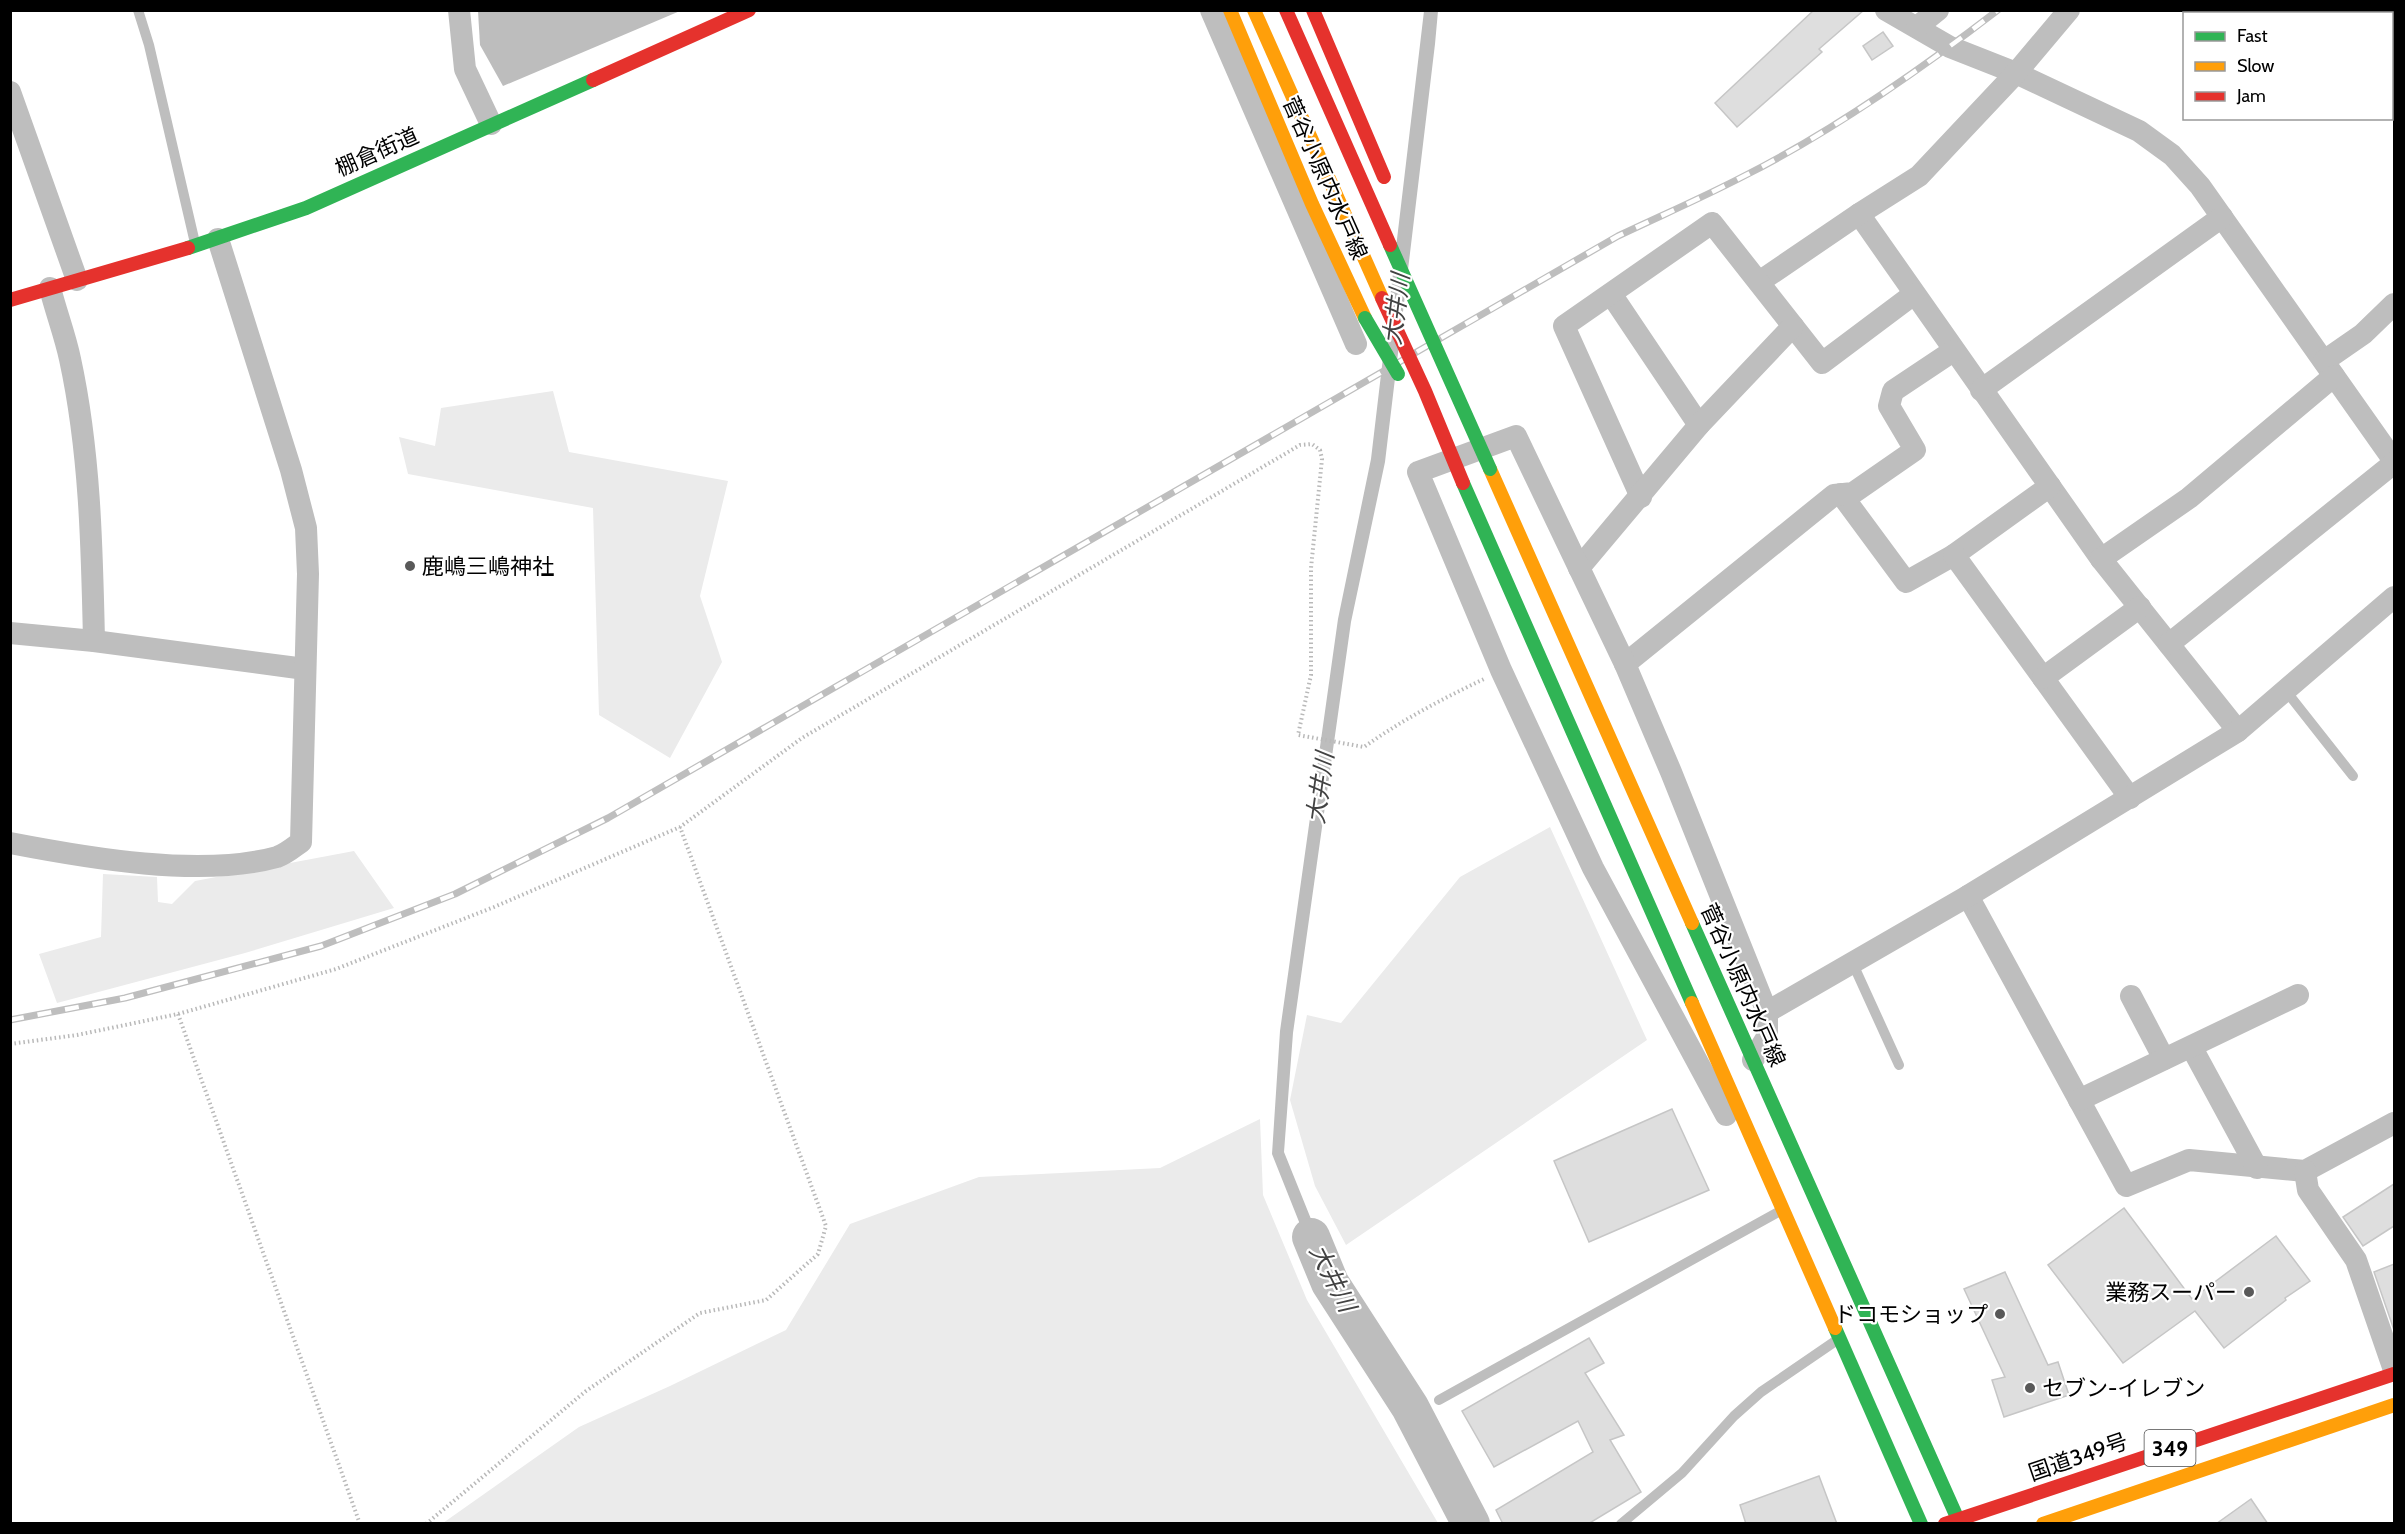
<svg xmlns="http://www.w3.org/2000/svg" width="2405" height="1534" font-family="Cabin,'Noto Sans JP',sans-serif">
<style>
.green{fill:#ebebeb}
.water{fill:#bdbdbd}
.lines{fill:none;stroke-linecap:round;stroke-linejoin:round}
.river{stroke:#bdbdbd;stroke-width:38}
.building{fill:#dedede;stroke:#c6c6c6;stroke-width:1.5}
.path{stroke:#b9b9b9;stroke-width:4;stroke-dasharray:1.5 3;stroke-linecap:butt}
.lane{stroke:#bebebe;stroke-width:10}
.street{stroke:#bebebe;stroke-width:22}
.fast{stroke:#30b455;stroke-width:14}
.slow{stroke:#ff9f0a;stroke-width:14}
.jam{stroke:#e5322d;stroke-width:14}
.rail-casing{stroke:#bebebe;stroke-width:7}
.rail{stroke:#fff;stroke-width:4.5;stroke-dasharray:14;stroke-linecap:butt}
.fast-bridge{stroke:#30b455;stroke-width:14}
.jam-bridge{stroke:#e5322d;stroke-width:14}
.poi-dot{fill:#595959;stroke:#fff;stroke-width:2}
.labels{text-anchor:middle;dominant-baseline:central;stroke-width:4.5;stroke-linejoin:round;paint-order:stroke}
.shield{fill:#fff;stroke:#4c4c4c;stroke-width:1.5}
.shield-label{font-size:21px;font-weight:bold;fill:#000}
.street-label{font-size:22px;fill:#000;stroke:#fff}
.poi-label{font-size:22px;fill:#000;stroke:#fff;text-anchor:start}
.water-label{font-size:24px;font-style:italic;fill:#424242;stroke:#fff}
</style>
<rect width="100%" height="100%" fill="#fff"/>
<g class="green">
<polygon points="553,391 569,452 728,481 700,596 722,662 670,758 599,715 593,508 408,474 399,437 435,446 441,408"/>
<polygon points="1550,827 1647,1040 1346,1245 1315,1186 1290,1100 1307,1015 1341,1023 1460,877"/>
<polygon points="354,851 394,908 245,953 57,1003 39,954 101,937 103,874 157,877 158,902 172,904 195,881"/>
<polygon points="1260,1119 1263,1195 1307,1300 1438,1523 443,1523 579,1427 670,1386 786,1330 850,1224 979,1177 1160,1168"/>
</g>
<g class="water">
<polygon points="478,11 478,10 680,11 503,86 480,45"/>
<polygon points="1424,11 1438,11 1435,44 1385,462 1351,622 1293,1033 1284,1152 1336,1281 1325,1287 1272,1154 1280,1031 1338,619 1371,459"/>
</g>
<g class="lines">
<polyline class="river" points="1311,1237 1330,1283 1410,1407 1471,1524"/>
</g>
<g class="building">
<polygon points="1814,10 1864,10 1819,49 1822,52 1737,127 1715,103"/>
<polygon points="1883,32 1893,46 1872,60 1863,46"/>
<polygon points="1672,1109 1709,1190 1589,1242 1554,1161"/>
<polygon points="2394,1184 2394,1226 2363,1246 2343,1217"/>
<polygon points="2124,1208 2192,1299 2276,1236 2310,1281 2285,1298 2286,1300 2224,1348 2195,1311 2123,1363 2048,1265"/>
<polygon points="2394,1264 2394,1330 2374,1272"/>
<polygon points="2005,1272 2048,1365 2058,1362 2069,1395 2004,1417 1992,1380 2005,1377 1964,1289"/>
<polygon points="1589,1338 1604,1363 1585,1373 1624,1435 1610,1440 1641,1492 1588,1524 1503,1524 1496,1510 1593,1452 1578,1421 1494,1467 1462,1411"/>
<polygon points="1819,1476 1837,1524 1746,1524 1740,1505"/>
<polygon points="2251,1499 2268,1524 2216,1524"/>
</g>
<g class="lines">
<g class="path">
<polyline points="178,1014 360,1524"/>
<path d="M 10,1044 L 77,1035 L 178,1014 L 336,969 L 494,907 L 680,827 L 802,738 L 1300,445 L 1312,444 L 1320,450 L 1322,459 L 1311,568 L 1311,675 L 1298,735 L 1364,747 C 1402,720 1442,699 1484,679"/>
<polyline points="426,1524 586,1391 700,1313 766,1300 818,1254 826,1226 680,827"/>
</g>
<g class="lane">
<polyline points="138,10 149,45 195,243"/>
<polyline points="2286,691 2353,776"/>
<polyline points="1853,964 1899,1065"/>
<polyline points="1439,1400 1780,1211"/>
<polyline points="1621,1524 1682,1473 1734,1416 1761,1392 1837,1340"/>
</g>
<g class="street">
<polyline points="459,10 465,69 491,124"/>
<polyline points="1211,10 1356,344"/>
<polyline points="1886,10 1950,47 2016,73 2139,131 2172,155 2200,186 2394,461"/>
<polyline points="2256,10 2262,14"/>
<polyline points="1917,27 1938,10"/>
<polyline points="10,92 77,280"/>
<polyline points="1859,214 2101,559 2238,731"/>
<polyline points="1759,282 1859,214 1919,176 2016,73 2069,10"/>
<path d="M 50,288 C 56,312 65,335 70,359 C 90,451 92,547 94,641"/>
<polyline points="1611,294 1699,425"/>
<polyline points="2324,361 2363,334 2394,304"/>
<polyline points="1981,390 2222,217"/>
<polyline points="1841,494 1906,582 1954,555 2050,486"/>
<polyline points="1641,497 1564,326 1712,223 1822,363 1914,294"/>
<polyline points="1954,555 2130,798"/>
<polyline points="2101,559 2189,498 2334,376"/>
<polyline points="1579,568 1699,425 1793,326"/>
<polyline points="10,633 94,641 305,669"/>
<polyline points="2169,644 2394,463"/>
<polyline points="1625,664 1834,495 1853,493 1915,450 1889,406 1893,391 1953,351"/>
<polyline points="2043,678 2140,607"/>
<path d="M 10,843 C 88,858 201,878 277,857 C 286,854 294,847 301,842 L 308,574 L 306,528 L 291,470 L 218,239"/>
<polyline points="1968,896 2126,1186 2189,1160 2305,1171 2394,1123"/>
<polyline points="2131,996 2164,1059"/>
<polyline points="2192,1048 2257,1168"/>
<polyline points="1753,1060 1767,1037 1767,1012"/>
<polyline points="2079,1100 2298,995"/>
<polyline points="1726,1115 1593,868 1501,670 1418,472 1516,436 1625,664 1671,772 1767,1012 1968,896 2238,731 2394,597"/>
<polyline points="2305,1171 2308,1190 2356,1260 2394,1370"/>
</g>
<g class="fast">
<polyline points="188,248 306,208 593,80"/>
<polyline points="1463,483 1692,1003"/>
<polyline points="1692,923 1960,1524"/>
<polyline points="1835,1328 1921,1524"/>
</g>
<g class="slow">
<polyline points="1230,10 1312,204 1365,318"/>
<polyline points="1254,10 1382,298"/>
<polyline points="1490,469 1692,923"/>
<polyline points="1692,1003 1835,1328"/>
<polyline points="2043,1524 2394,1405"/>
</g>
<g class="jam">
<polyline points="1313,10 1384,177"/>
<polyline points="593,80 749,10"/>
<polyline points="10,300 188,248"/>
<polyline points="1945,1524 2394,1374"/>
</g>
<g class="rail-casing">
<path id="rail" d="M 10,1020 L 125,998 L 321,946 L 455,894 L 608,818 L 1618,236 C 1660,216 1704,197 1746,175 C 1833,131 1920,70 1998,10"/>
</g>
<use href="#rail" class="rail"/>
<g class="fast-bridge">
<polyline points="1390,245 1490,469"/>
<polyline points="1365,318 1398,374"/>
</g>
<g class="jam-bridge">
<polyline points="1286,10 1390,245"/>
<polyline points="1382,298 1425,391 1463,483"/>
</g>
</g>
<g class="poi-dot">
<circle cx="410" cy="566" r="6"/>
<circle cx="2249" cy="1292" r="6"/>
<circle cx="2000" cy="1314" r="6"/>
<circle cx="2030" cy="1388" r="6"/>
</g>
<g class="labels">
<rect class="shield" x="2144.5" y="1430" width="51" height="36" rx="4.5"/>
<g class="shield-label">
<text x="2170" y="1448">349</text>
</g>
<g class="street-label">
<text transform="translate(377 152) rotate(-24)">棚倉街道</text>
<text transform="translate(1325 178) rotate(66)">菅谷小原内水戸線</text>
<text transform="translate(1743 985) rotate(66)">菅谷小原内水戸線</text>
<text transform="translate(2078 1457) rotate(-19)">国道349号</text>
</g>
<g class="poi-label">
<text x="422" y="566">鹿嶋三嶋神社</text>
<text x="2237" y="1292" text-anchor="end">業務スーパー</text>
<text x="1988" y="1314" text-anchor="end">ドコモショップ</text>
<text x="2042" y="1388">セブン-イレブン</text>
</g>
<g class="water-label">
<text transform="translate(1396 309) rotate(-83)">大井川</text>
<text transform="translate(1320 788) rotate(-82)">大井川</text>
<text transform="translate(1333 1278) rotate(63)">大井川</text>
</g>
</g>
<rect width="2405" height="1534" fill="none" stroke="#000000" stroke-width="24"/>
<rect x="2183" y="12" width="210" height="108" fill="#ffffff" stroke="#999999" stroke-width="1.5"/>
<rect x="2195" y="32" width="30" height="9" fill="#30b455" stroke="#999999" stroke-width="1.5"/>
<text x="2237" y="42" font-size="18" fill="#000000">Fast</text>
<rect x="2195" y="62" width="30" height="9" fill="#ff9f0a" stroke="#999999" stroke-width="1.5"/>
<text x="2237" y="72" font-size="18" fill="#000000">Slow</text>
<rect x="2195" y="92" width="30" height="9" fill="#e5322d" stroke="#999999" stroke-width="1.5"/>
<text x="2237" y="102" font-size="18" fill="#000000">Jam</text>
</svg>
